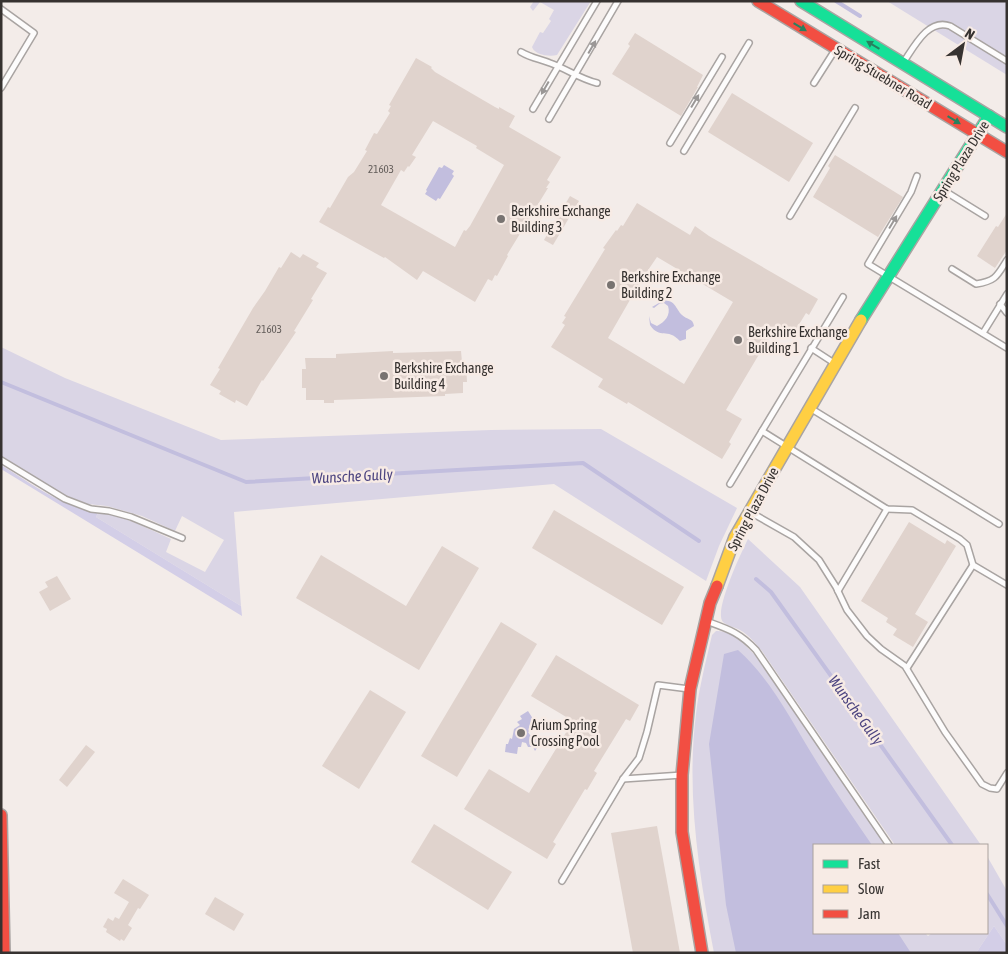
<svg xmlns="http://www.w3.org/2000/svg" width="1008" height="954" font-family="'Asap Condensed',sans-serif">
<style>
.green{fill:#dad5e5}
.forest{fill:#d3cee7}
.water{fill:#c2bede}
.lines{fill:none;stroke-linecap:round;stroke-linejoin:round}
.stream{stroke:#c2bede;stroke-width:4}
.building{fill:#e0d3cd;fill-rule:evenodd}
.lane-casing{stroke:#a9a4a2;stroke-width:8}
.fast-casing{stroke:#a9a4a2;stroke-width:14}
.slow-casing{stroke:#a9a4a2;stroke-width:14}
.jam-casing{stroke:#a9a4a2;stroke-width:14}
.lane{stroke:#fdfcfc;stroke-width:5}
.fast{stroke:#16e098;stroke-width:11}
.slow{stroke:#ffcf43;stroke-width:11}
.jam{stroke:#f24e42;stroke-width:11}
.oneway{fill:#28805f}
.oneway2{fill:#9a9796}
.poi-dot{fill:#787371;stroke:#f7ebe5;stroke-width:2}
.labels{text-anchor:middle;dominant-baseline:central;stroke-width:5;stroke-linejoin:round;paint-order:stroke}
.number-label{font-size:11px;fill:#625c59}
.street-label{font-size:14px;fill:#363230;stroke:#f7ebe5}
.poi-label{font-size:14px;fill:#363230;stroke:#f7ebe5;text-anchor:start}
.water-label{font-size:15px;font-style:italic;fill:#4d4581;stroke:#f7ebe5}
</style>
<rect width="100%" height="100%" fill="#f3ece9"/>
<g class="green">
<path d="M 534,1 L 591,1 L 557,55 C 549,57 535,55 532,47 L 540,32 L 543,33 L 551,21 L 549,19 L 554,10 L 540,2 L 533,11 L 530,7 Z"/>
<polygon points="887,1 1007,1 1007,75"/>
<path d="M 1,347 L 65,378 L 221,440 L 491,430 L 601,429 L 737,508 L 719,546 L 706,581 L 554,484 L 234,512 L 241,606 L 96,517 L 98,513 C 124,515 148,529 171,539 L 166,552 L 205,572 L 224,540 L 182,516 L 175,531 L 142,516 L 107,506 L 88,504 L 65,495 L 1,456 Z"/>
<path d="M 748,539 L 800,587 L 981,845 L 895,845 L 762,651 C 756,644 749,635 740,630 C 735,627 727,626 723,622 C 713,612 742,551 748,539 Z"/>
<path d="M 716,631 C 732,630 745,645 755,655 L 886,845 L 814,845 L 814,933 L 925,933 L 928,936 L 932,933 L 987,933 L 987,856 L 1007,891 L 1007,945 L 994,926 L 976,953 L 714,953 C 699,874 686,794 696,714 C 699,688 706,661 712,635 Z"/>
</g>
<g class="forest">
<path d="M 1,465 C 32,484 62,507 98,513 L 96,517 L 241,606 L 242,616 L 1,469 Z"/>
<polygon points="994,926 1007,945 1007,953 976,953"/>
</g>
<g class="water">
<polygon points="444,165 454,171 452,174 454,176 440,199 438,198 436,201 425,194 427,191 426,190 439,167 442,168"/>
<path d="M 664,300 C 676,301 675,308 682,315 C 687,320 693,318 694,326 L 686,331 L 686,339 L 680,341 C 667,327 660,340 650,325 L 649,316 L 651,323 L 657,326 C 665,322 671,315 668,306 L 664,303 L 659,304 L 654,308 L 652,307 Z"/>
<path d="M 738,650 C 771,679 792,722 815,759 C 833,789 853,817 872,845 L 814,845 L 814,933 L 898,933 L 911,953 L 736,953 L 726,905 L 709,744 L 724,654 Z"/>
<polygon points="528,711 535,722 529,726 531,730 528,732 530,735 535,735 538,740 542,740 535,751 533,747 528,747 526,743 522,742 521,747 518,747 517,754 505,752 506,744 508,744 510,738 512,739 514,729 520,725 517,722 522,719 520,716"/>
</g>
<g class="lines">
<g class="stream">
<polyline points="836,1 860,16"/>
<polyline points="1,382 246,482 583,463 699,541"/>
<polyline points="756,579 771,592 952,845"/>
<polyline points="987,894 1007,926"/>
</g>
</g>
<g class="building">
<polygon points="635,33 703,75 697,87 698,87 681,116 612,74 630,46 628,44"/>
<path d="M 416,58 L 432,67 L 431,68 L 435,72 L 495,107 L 499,109 L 499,107 L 515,116 L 509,127 L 561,157 L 547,180 L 550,182 L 546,188 L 548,188 L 507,255 L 508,256 L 497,276 L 495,275 L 492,281 L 488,279 L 475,302 L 423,271 L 417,280 L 385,257 L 384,258 L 319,222 L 328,207 L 330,208 L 348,177 L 354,172 L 367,151 L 365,150 L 374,133 L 377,134 L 390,113 L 388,111 L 391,106 L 389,105 ZM 433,121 L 477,146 L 476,148 L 504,165 L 470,226 L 466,231 L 464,230 L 455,247 L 381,205 L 401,170 L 404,172 L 408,166 L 409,167 L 416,157 L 412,155 Z"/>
<polygon points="732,93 813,143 789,182 708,132"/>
<polygon points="835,155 903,197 878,237 813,197 830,168 828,166"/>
<polygon points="570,196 579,201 553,245 544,240"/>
<path d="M 637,203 L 690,235 L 695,226 L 709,236 L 818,299 L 809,315 L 806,313 L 792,336 L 776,327 L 761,351 L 726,410 L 742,419 L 729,442 L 731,444 L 722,459 L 628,402 L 627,404 L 598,387 L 603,379 L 551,347 L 565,325 L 562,323 L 566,317 L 564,316 L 605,249 L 603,248 L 616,230 L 617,231 L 621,225 L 623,226 ZM 657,257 L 733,302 L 684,384 L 608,338 L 642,279 Z"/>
<polygon points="1007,213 1007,250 995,268 977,256 996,226 998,227"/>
<polygon points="291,252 300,258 303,254 319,263 316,267 327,273 311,299 313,300 294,331 296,332 263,381 262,380 247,406 236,400 235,403 219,394 221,391 210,385 220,369 218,368 253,308 265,291 279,267 281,268"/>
<polygon points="393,351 393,353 461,351 462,362 466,362 467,382 463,382 463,393 445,394 445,396 334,400 334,403 324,403 324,400 306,400 306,388 302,388 302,369 306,369 305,358 336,358 336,354"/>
<polygon points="554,510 684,587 662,625 532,548"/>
<polygon points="909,522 945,544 947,540 956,546 915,614 928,622 913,647 893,635 897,629 886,622 888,618 861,601"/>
<polygon points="442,546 479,568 419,670 296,598 321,555 406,606"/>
<polygon points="57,576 71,599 50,611 39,592 48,587 45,582"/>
<polygon points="501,622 537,644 457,777 421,756"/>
<polygon points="556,655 639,705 630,721 626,719 594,771 597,773 587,790 585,789 553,842 556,844 547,859 464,809 489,769 529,793 573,721 531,696"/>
<polygon points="370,690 406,712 359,789 322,766"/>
<polygon points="86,745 95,752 67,787 59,780"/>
<polygon points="434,824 512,872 488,910 411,862"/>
<polygon points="657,826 680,953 633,953 611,833"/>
<polygon points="123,879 149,895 140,909 138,908 128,925 132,928 124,941 121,939 120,941 106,932 107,929 103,927 108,918 113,921 115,917 119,919 129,902 114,893"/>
<polygon points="215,897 244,914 234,931 205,914"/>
</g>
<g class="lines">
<g class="lane-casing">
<g id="lane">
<polyline points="1,9 34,33 1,88"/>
<path d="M 521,52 C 531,58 540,59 550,63 C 567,69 580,79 597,83"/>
<path d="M 903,63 C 914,47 928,18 950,26 L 1007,61"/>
<polyline points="814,83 835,50"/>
<polyline points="533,109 597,1"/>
<polyline points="549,119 618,1"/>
<polyline points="670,143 722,57"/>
<polyline points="684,151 749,43"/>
<polyline points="917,176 911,192 868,264 1007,348"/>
<polyline points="943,190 985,216"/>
<polyline points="790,216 855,108"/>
<path d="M 952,269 L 976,284 C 996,281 997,276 1007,260"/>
<polyline points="1000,304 1007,313"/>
<polyline points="983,333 1007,294"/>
<polyline points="811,348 834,363"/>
<polyline points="810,408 999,524"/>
<polyline points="762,431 887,509 912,510 960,539 967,545 973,565 1007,585"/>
<polyline points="1,460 65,499 91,509 109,511 131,517 182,538"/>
<polyline points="730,484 843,297"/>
<polyline points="750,512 794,537 819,560 836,587 847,610 867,636 881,649 905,666 945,732 982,784 990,788 997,789 1007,773"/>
<polyline points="838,591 887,509"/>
<path d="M 706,621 C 728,629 739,632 756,650 L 889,845"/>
<polyline points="907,668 973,565"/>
<polyline points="623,779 682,775"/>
<polyline points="562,881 623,779 639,758 647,732 658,685 689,689"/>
</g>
</g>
<g class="fast-casing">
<g id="fast">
<polyline points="801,1 1007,127"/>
<polyline points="861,320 989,116"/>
</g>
</g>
<g class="slow-casing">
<polyline id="slow" points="717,586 735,537 861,320"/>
</g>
<g class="jam-casing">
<g id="jam">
<polyline points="758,1 1007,152"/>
<polyline points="1,815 4,953"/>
<polyline points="702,953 682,832 682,775 690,689 710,603 717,586"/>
</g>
</g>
<use href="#lane" class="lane"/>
<use href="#fast" class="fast"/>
<use href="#slow" class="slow"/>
<use href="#jam" class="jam"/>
</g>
<defs><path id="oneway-solid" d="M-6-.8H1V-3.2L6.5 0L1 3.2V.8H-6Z" transform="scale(1.25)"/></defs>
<g class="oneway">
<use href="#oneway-solid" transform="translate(800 27) rotate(31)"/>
<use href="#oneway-solid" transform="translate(873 45) rotate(-149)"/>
<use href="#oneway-solid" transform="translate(954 120) rotate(31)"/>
</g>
<g class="oneway2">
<use href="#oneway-solid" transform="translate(592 47) rotate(-60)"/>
<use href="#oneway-solid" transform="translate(545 88) rotate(120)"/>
<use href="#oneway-solid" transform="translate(695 101) rotate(-59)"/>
<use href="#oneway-solid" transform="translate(893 222) rotate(-59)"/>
</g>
<g class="poi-dot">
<circle cx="501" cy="219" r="5"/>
<circle cx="611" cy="285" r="5"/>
<circle cx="738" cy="340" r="5"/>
<circle cx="384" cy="376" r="5"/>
<circle cx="521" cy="733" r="5"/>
</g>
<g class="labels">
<g class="number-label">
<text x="381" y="169">21603</text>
<text x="269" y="329">21603</text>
</g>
<g class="street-label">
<text transform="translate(883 77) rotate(31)">Spring Stuebner Road</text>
<text transform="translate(961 161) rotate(-58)">Spring Plaza Drive</text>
<text transform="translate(753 509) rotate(-62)">Spring Plaza Drive</text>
</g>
<g class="poi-label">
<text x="511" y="211">Berkshire Exchange<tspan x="511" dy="16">Building 3</tspan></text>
<text x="621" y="277">Berkshire Exchange<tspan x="621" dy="16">Building 2</tspan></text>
<text x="748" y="332">Berkshire Exchange<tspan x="748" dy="16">Building 1</tspan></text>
<text x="394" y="368">Berkshire Exchange<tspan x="394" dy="16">Building 4</tspan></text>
<text x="531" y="725">Arium Spring<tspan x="531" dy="16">Crossing Pool</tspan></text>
</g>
<g class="water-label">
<text transform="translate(352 476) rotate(-3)">Wunsche Gully</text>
<text transform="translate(856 710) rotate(54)">Wunsche Gully</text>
</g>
</g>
<rect width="1008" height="954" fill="none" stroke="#363230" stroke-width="5"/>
<rect x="813" y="844" width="175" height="90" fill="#f7ebe5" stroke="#aaa19d"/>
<rect x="823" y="860" width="25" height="8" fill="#16e098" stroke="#aaa19d"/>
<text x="858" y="869" font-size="15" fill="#363230">Fast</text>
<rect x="823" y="885" width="25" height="8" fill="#ffcf43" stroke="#aaa19d"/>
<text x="858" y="894" font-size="15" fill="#363230">Slow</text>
<rect x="823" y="910" width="25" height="8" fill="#f24e42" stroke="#aaa19d"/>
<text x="858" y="919" font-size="15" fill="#363230">Jam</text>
<g transform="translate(963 45) rotate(32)" stroke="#f7ebe5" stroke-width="4" paint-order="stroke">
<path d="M0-4L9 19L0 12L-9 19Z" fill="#363230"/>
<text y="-8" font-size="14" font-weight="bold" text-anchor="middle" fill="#363230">N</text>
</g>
</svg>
